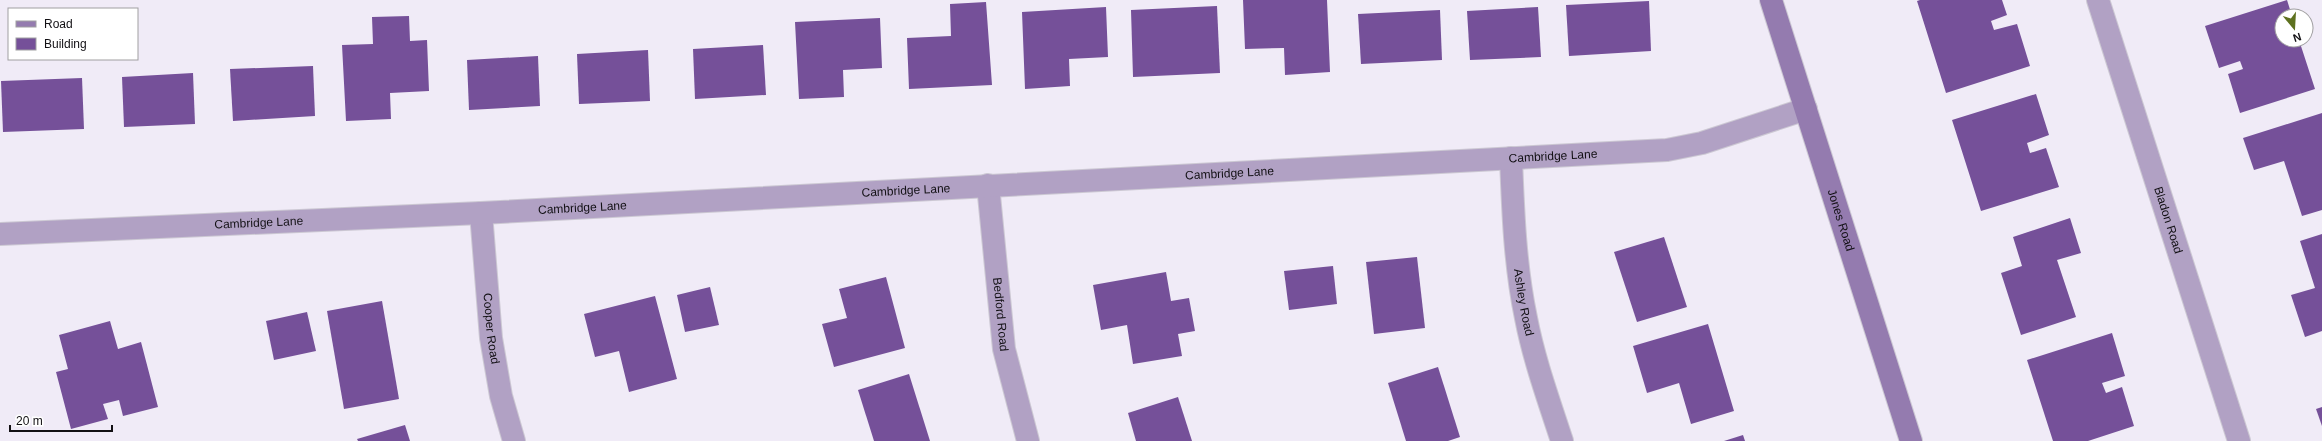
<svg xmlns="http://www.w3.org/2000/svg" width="2322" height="441" font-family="Helvetica,sans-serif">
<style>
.building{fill:#755099}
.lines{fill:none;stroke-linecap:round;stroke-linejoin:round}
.street-casing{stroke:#ccc8d3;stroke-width:24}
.secondary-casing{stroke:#ccc8d3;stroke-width:24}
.street{stroke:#b1a1c4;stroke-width:22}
.secondary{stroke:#947baf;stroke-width:22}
.labels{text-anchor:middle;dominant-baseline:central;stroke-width:3;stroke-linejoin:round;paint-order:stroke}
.street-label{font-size:12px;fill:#121014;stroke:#fff}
</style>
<rect width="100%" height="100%" fill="#f0ebf7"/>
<g class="building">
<polygon points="1243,0 1327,0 1330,72 1285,75 1284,48 1245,49"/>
<polygon points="1920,0 2002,0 2007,15 1991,21 1994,30 2017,24 2030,66 1946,93 1917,1"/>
<polygon points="2287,0 2292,16 2282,16 2282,40 2299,40 2315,89 2240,113 2228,74 2243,69 2240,61 2219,68 2205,26"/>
<polygon points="1649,1 1651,51 1569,56 1566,5"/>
<polygon points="986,2 992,85 909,89 907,38 951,36 950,4"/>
<polygon points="1217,6 1220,73 1133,77 1131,10"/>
<polygon points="1106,7 1108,57 1069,59 1070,86 1025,89 1022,12"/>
<polygon points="1538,7 1541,57 1470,60 1467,11"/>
<polygon points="1440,10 1442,60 1361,64 1358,14"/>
<polygon points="409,16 410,41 427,40 429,91 390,93 391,119 346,121 342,45 373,44 372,17"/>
<polygon points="880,18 882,68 843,70 844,97 799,99 795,22"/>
<polygon points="763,45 766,95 695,99 693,49"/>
<polygon points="648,50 650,101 579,104 577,54"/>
<polygon points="538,56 540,106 469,110 467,60"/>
<polygon points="313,66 315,116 233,121 230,69"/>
<polygon points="193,73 195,124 124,127 122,77"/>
<polygon points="82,78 84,129 3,132 1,81"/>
<polygon points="2036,94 2049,135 2027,143 2030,153 2046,148 2059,187 1981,211 1952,120"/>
<polygon points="2322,113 2322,210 2302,216 2284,161 2254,170 2243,138"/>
<polygon points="2070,218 2081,253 2057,260 2076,317 2021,335 2001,273 2022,266 2013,237"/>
<polygon points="2322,234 2322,331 2305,337 2291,295 2315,288 2300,241"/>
<polygon points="1664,237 1687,307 1637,322 1614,252"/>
<polygon points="1417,257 1425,328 1374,334 1366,262"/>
<polygon points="1333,266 1337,304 1289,310 1284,271"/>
<polygon points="1166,272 1171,301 1189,298 1195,331 1178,334 1182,356 1133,364 1127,325 1101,330 1093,285"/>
<polygon points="886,277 905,348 834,367 822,324 847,318 839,289"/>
<polygon points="710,287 719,325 685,332 677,295"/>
<polygon points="655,296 677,379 629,392 619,351 595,357 584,314"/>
<polygon points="382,301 399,399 344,409 327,311"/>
<polygon points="307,312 316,351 274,360 266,321"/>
<polygon points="110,321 118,349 141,342 158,407 123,416 119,400 103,404 108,419 71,429 56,372 68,369 59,335"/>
<polygon points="1708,324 1734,411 1691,424 1679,383 1647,393 1633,346"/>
<polygon points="2112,333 2125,376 2102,383 2106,393 2122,387 2134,426 2088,441 2053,441 2027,360"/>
<polygon points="1438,367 1460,437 1448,441 1406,441 1388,383"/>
<polygon points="909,374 930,441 874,441 858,390"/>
<polygon points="1178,397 1192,441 1136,441 1128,413"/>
<polygon points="2322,407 2322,426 2316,409"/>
<polygon points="405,425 410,441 358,441 357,439"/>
<polygon points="1743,435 1745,441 1724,441"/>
</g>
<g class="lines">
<g class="street-casing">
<g id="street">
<path id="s1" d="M 2098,0 L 2239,441"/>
<path id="s2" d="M 1511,158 C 1513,211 1515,266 1526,318 C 1534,360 1549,401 1562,441"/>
<path id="s3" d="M 988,185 L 1004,349 L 1028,441"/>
<path id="s4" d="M 481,213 L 491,338 L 501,396 L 514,441"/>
<path id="s5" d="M 0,234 L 481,213 L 1667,150 L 1702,143 L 1806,109"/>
</g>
</g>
<g class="secondary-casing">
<g id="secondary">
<path id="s6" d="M 1771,0 L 1911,441"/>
</g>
</g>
<use href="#street" class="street"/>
<use href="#secondary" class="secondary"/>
</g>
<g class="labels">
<g class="street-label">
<text stroke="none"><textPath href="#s5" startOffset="1555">Cambridge Lane</textPath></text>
<text stroke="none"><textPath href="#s5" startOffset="1231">Cambridge Lane</textPath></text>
<text stroke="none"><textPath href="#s5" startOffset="907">Cambridge Lane</textPath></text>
<text stroke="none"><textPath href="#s5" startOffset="583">Cambridge Lane</textPath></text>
<text stroke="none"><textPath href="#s6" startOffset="231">Jones Road</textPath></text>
<text stroke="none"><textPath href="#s1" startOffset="231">Bladon Road</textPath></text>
<text stroke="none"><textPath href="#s5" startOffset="259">Cambridge Lane</textPath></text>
<text stroke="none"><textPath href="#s2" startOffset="145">Ashley Road</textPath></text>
<text stroke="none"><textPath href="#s3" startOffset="130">Bedford Road</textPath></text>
<text stroke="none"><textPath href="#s4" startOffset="116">Cooper Road</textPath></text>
</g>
</g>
<rect x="8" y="8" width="130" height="52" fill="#ffffff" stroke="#a09fa1"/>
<rect x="16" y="21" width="20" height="6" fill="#947baf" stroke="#a09fa1"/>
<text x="44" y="28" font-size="12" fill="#121014">Road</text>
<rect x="16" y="38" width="20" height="12" fill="#755099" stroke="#a09fa1"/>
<text x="44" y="48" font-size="12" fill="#121014">Building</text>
<g transform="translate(2294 28) rotate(162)"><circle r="19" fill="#ffffff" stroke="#a09fa1"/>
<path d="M0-3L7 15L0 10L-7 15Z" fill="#5e711f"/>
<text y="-6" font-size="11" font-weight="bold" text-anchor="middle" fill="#121014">N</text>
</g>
<path d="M10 425v6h102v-6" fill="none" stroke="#121014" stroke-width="2"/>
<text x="16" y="425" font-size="12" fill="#121014" stroke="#ffffff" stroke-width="3" paint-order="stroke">20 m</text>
</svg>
